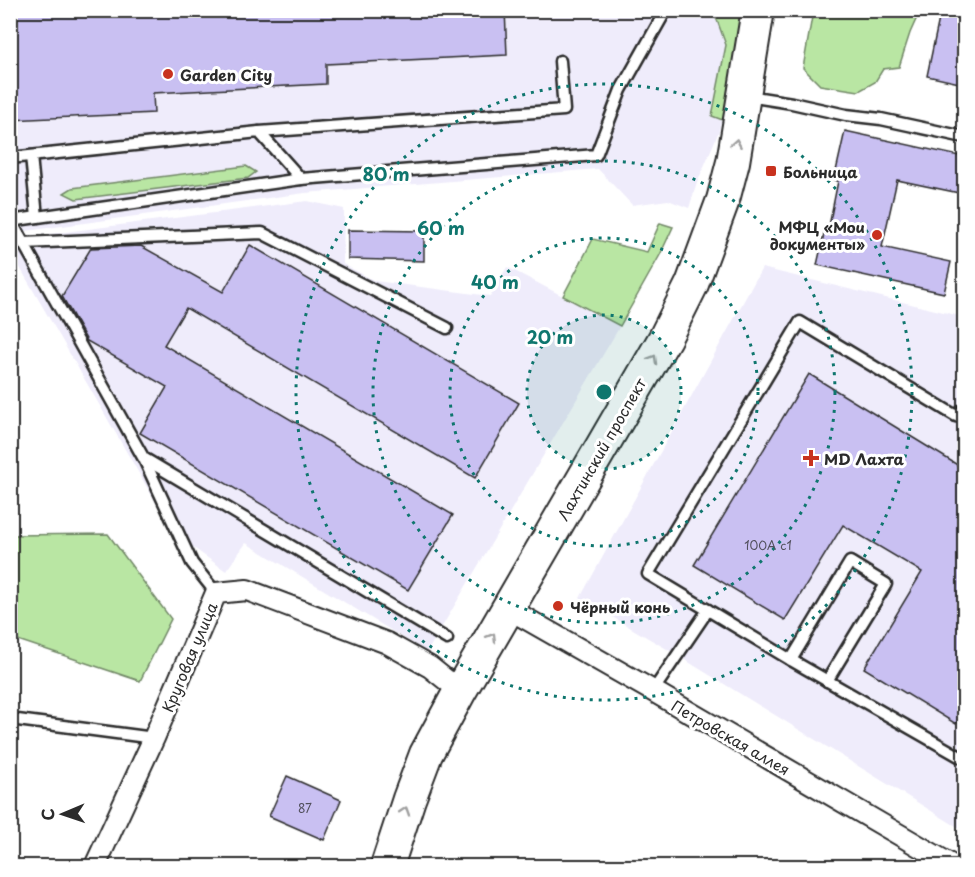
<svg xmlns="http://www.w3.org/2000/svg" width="975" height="877" font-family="'Playpen Sans',sans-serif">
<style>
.built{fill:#efecfb}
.green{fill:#b9e6a3;stroke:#728867;stroke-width:1.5}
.building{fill:#c9c0f2;stroke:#2b2b2b;stroke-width:1.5}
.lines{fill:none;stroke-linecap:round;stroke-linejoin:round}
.service-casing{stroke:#2b2b2b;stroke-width:15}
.minor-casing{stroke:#2b2b2b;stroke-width:24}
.primary-casing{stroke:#2b2b2b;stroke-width:36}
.service{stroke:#fff;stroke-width:10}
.minor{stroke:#fff;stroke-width:20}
.primary{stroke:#fff;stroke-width:32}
.oneway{stroke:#a0a0a0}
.ring{fill:none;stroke:#0f766e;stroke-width:3;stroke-dasharray:3 6}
.poi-dot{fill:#c8321e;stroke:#fff;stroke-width:2}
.labels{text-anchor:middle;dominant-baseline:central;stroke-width:6;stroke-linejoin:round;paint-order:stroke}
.number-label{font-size:12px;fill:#52505d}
.poi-label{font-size:15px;font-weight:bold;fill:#2b2b2b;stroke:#fff;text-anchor:start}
.street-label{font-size:15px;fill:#2b2b2b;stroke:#fff}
.centre{fill:#0f766e;stroke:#fff;stroke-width:3}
.ring-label{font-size:18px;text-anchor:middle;font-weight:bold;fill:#0f766e;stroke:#fff;stroke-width:6;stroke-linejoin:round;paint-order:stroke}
</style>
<rect width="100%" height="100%" fill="#fff"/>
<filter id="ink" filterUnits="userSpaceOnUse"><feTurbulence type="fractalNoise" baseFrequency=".0167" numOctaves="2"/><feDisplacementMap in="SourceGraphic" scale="12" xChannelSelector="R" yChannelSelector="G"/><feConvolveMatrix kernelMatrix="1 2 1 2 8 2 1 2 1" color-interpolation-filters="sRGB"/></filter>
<g filter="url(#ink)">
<g class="built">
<polygon points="10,11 741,11 719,131 697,183 689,208 668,200 632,205 598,169 305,193 11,233"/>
<polygon points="307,201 344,209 343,264 375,281 490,296 507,267 620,326 427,652 246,543 226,571 174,534 11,252 10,239"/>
<polygon points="762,268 964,317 964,831 677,655 580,598"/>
</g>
<g class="green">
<polygon points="712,11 745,11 725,121 712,116 726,45 717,20"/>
<polygon points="813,11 814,10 938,11 937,12 919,13 910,33 899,67 883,69 875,82 859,91 820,85 803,68"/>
<polygon points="246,166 256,172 248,178 76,199 64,193 72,188"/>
<polygon points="660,223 673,227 660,255 620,326 563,296 593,239 647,252"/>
<polygon points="108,534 171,619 140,681 15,639 11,640 11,535"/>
</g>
<g class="building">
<polygon points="10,10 505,10 507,55 326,64 326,84 153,93 154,113 10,120"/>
<polygon points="940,14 964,19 964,84 927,76"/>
<polygon points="845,131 964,157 964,194 897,180 882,247 951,262 944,293 817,265 826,225 829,226 838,181 834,180"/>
<polygon points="348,230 424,231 424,261 348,259"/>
<polygon points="250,245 519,403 475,478 186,308 164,345 453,515 408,590 140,433 167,387 87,341 62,296 91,248 141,246 223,292"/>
<polygon points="809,374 964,469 964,710 956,724 864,668 922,572 843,525 785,620 694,565"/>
<polygon points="287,776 341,800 324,840 269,816"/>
</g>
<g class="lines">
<g class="service-casing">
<g id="service">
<polyline points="748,96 792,103 846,115 881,119 964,137"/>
<polyline points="259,132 564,110 560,61"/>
<polyline points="31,156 37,217"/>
<polyline points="10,158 259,132 301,179"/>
<polyline points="10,221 301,179 596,155 621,90 666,10"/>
<polyline points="11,221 144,459 192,563 216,593"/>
<polyline points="23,243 262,233 447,328"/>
<polyline points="964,409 956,416 800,322 648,574 791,660 964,759"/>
<polyline points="145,459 447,639"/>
<polyline points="791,660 850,562 886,584 827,681"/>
<polyline points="653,691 708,610"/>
<polyline points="10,719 154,738"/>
</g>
</g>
<g class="minor-casing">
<g id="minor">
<polyline points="509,609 653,691 953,866"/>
<polyline points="95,866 154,738 216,593 247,590 387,643 430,667 460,691"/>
</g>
</g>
<g class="primary-casing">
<polyline id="primary" points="387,866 409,799 426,754 460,691 665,338 692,284 723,200 733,162 758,10"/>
</g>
<use href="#service" class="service"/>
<use href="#minor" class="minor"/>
<use href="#primary" class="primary"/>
</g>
<defs><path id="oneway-chevron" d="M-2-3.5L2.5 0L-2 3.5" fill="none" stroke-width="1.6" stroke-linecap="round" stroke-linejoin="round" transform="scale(1.5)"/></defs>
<g class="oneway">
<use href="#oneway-chevron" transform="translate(736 143) rotate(-80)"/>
<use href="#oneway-chevron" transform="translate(653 359) rotate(-60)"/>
<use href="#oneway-chevron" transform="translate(492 637) rotate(-59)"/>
<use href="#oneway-chevron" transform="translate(405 811) rotate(-72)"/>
</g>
</g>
<circle cx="604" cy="392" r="77" fill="#0f766e" fill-opacity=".12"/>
<g class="ring">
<circle cx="604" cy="392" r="77"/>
<circle cx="604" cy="392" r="154"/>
<circle cx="604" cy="392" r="231"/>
<circle cx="604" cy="392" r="308"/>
</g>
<g class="poi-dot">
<circle cx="168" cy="74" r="6"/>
<rect x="765" y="165" width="12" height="12" rx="3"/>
<circle cx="877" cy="235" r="6"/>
<path d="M808 449h6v6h6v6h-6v6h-6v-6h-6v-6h6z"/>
<circle cx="558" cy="606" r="6"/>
</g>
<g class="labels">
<g class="number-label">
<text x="768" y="545">100А с1</text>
<text x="305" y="808">87</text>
</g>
<g class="poi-label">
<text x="180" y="74">Garden City</text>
<text x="783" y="171">Больница</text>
<text x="865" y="226" text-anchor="end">МФЦ «Мои<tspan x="865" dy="17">документы»</tspan></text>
<text x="824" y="458">MD Лахта</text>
<text x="570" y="606">Чёрный конь</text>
</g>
<g class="street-label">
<text transform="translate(601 449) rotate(-60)">Лахтинский проспект</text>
<text transform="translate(189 657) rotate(-67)">Круговая улица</text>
<text transform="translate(731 737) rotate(30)">Петровская аллея</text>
</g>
</g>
<circle cx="604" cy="392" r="9" class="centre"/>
<g class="ring-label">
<text x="386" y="181">80 m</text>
<text x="441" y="235">60 m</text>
<text x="495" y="289">40 m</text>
<text x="550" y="344">20 m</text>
</g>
<rect width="975" height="877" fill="none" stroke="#fff" stroke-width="36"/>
<rect x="18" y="18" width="939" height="841" fill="none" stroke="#2b2b2b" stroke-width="2" filter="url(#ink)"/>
<g transform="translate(63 814) rotate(268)" stroke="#ffffff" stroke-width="4.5" paint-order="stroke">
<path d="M0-4.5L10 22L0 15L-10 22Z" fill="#2b2b2b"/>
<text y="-9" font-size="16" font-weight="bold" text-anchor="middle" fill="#2b2b2b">С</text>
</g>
</svg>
